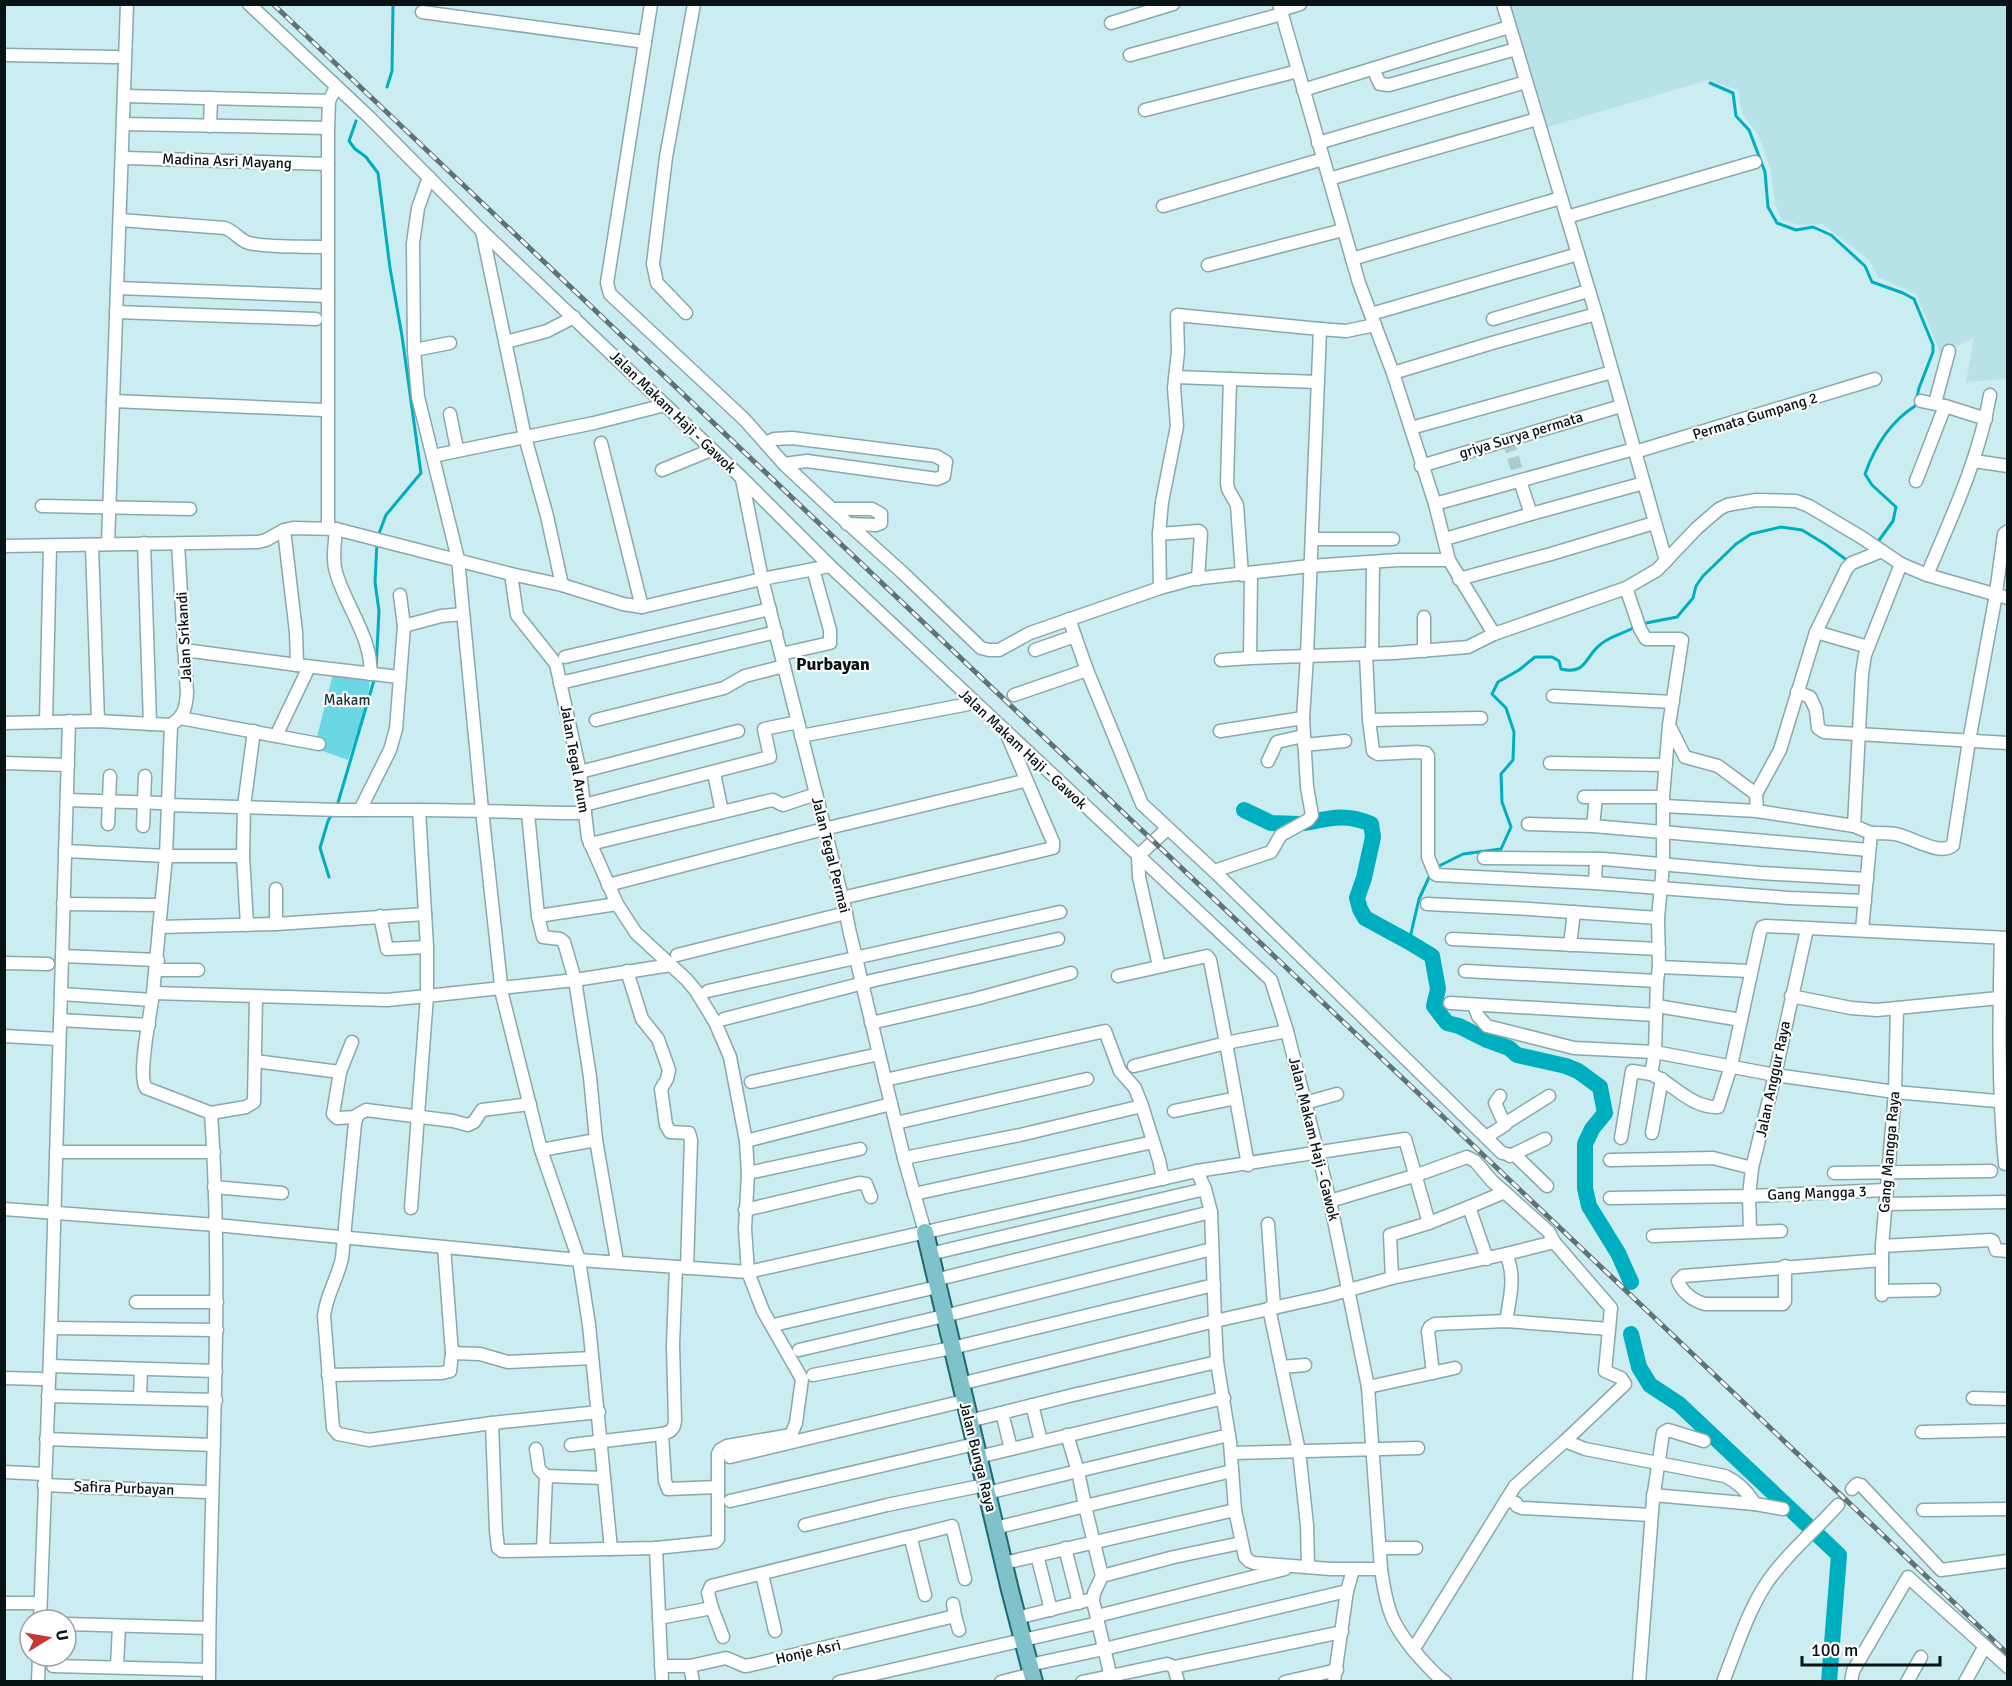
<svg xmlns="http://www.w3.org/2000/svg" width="2012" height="1686" font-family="Signika,sans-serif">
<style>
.built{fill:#b7e2e8}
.green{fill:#6bd6e4}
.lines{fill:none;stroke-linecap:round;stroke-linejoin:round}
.stream{stroke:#00afbf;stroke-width:3}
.river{stroke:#00afbf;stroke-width:16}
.minor-tunnel{stroke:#aecbd0;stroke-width:12;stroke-dasharray:12 6;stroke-linecap:butt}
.minor-casing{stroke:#88a8ac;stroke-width:15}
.major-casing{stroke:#1f6a72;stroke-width:20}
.minor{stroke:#fff;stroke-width:12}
.major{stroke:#80c2c9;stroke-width:16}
.rail-casing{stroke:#5e7376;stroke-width:5}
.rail{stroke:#fff;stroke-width:3;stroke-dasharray:9;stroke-linecap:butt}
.labels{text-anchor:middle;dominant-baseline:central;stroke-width:4.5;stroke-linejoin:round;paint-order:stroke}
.street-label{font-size:15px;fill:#071314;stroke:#fff}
.park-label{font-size:15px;fill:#183033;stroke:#fff}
.quarter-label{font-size:18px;font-weight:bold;fill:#071314;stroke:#fff}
</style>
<rect width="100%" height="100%" fill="#cbecf1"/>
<polygon class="built" points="1504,5 2007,5 2007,379 1966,382 1974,338 1940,353 1916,294 1878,277 1869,260 1822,224 1800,225 1782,220 1775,204 1771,171 1759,136 1742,113 1738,90 1708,80 1541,129"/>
<polygon class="green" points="333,674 370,679 367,705 348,760 320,750 322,743 316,741"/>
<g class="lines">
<g class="stream">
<path d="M 1710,83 L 1733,93 L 1736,116 L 1749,130 L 1765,172 L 1768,207 L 1777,223 L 1796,230 L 1813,227 L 1831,235 L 1865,266 L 1872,282 L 1903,293 L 1914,299 L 1933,345 L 1933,352 L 1919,388 L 1915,406 C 1890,422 1875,446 1865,474 L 1872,485 L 1896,507 L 1893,521 L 1877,543"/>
<polyline points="387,87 392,71 393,4"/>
<polyline points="356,121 349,141 355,149 366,157 378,173 390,268 402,336 421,473 386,515 378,536"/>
<polyline points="1641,624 1677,617 1693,598 1696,586 1703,576 1736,544 1751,534 1781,527 1802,530 1825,544 1848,561"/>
<polyline points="376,670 379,611 375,582 377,542"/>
<polyline points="337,806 375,677"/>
<path d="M 1435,868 L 1463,854 L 1501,849 L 1511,827 L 1502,802 L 1501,774 L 1513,760 L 1514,732 L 1506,708 L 1492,694 L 1498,682 L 1519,670 L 1535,657 L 1552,657 L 1559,661 L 1561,669 C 1587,675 1584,657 1601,644 C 1610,636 1625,633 1635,627"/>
<polyline points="329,877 320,848 328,821 332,814"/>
<polyline points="1409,942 1419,899 1431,873"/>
</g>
<g class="river">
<polyline points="1244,810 1271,823 1299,824"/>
<path d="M 1305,823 C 1330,818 1346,813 1371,824 L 1373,837 L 1364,878 L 1357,898 L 1360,909 L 1365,918 L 1409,942 L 1432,956 L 1438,989 L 1434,1006 L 1447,1023 L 1459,1026 L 1487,1040 L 1509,1048 L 1517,1055 L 1566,1066 L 1578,1071 L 1600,1087 L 1605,1113 L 1592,1129 L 1585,1144 L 1585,1188 L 1589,1206 L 1618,1253 L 1631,1282"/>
<polyline points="1631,1334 1639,1367 1650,1385 1679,1404 1839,1555 1829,1682"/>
</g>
<g class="minor-tunnel">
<polyline points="1508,440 1520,481"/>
<polyline points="1838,1505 1852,1489"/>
</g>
<g class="minor-casing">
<g id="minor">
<path d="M 249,4 L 369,117 L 482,231 L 742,478 L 830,566 L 1271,980 L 1287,1031 L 1330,1201 L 1368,1387 L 1381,1569 C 1387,1612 1392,1626 1421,1659 C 1429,1667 1436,1676 1445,1682"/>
<polyline points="651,4 607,283 610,294 744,419 784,464 832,509 904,574 981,648 989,650 999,650 1030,633 1160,588 1193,579 1310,566 1398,560 1449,560"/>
<polyline points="1279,4 1359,283 1393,373 1435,504 1449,560 1494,634"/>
<polyline points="1503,4 1596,314 1666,561"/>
<polyline points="1281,10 1300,4"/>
<polyline points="422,12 645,42"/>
<polyline points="1111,23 1173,4"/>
<polyline points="4,55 116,57"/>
<polyline points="1130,55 1282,14"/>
<polyline points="1373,69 1380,84 1389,85 1516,49"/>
<polyline points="1303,90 1509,27"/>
<polyline points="124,96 329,101"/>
<polyline points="1145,110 1298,71"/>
<polyline points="123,124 328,128"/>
<polyline points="210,126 211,98"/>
<polyline points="1318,143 1526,82"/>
<polyline points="125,158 328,164"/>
<polyline points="429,177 418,208 413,243 414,350 418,397 458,559 482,810 502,994 541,1150 579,1260 589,1325 611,1549"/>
<polyline points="1329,179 1537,119"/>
<polyline points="1163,206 1323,159"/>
<polyline points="1567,217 1755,162"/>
<path d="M 120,220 L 225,228 C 234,231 239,240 249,243 C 269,248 304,246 326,247"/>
<polyline points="482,231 525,437 547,516 562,585"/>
<polyline points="1352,259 1561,198"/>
<polyline points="1208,265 1343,230"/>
<polyline points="117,288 328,296"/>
<polyline points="116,312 316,319"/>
<polyline points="686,313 657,283 653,264 666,157 694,4"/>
<polyline points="1371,314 1578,254"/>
<polyline points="1493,319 1588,291"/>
<polyline points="506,342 547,331 574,317"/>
<polyline points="414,350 450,343"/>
<polyline points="1393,373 1492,343 1596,314"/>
<polyline points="1175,377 1230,379"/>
<polyline points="113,401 323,410"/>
<polyline points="1921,401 1945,406 1986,419"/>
<polyline points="1935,403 1949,351"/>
<polyline points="450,414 457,449"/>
<polyline points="1411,428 1612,372"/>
<polyline points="601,443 642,607"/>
<polyline points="766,443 774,439 792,438 936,456 946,462 944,476 937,479 807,461 784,464"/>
<polyline points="1635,452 1875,379"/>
<polyline points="433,456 594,423 665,405"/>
<polyline points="1974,461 2008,466"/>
<polyline points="1421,466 1621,406"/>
<polyline points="662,470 711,450"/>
<polyline points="742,479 762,579 846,913 849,929 904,1158 925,1232"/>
<polyline points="1916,481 1945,406"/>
<polyline points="1435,504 1634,449"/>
<polyline points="42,506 190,509"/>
<polyline points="832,509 872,509 881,514 881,523 876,525 847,524"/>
<polyline points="1531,514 1644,483"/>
<polyline points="328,528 328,128 329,101 336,87"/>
<path d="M 336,529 C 335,543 332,559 336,572 C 344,603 374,641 370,674"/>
<polyline points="1159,534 1199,531 1201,533 1198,579"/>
<polyline points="1312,539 1393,539"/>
<polyline points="1445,539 1531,514 1520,481"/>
<polyline points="144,543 150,724"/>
<polyline points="108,544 127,4"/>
<polyline points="4,546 258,542 266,540 284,530 293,528 336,529 511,574 562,585 623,604 642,607 762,579 830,566"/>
<polyline points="92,546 98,721"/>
<path d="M 511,574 L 517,615 L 556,664 L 580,772 L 588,838 L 617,904 L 636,933 L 687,980 L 696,991 L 715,1022 L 730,1057 L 746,1141 L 748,1173 L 745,1229 L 748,1272 L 763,1311 L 802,1379 L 796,1423 L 791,1435 L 727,1446 L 720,1450 L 718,1454 L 718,1539 L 715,1542 L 656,1548 L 502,1551 L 498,1548 L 496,1531 L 492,1423 L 369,1440 L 338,1434 L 333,1428 L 324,1316 C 326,1295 338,1278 342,1258 L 355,1123 L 357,1115 L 366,1110 L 453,1121 L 468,1125 L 474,1122 L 482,1110 L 530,1104"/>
<polyline points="1251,574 1250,658 1394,653 1468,647 1494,634 1626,588 1657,570 1697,528 1719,509 1727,505 1756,500 1796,501 1809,506 1861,537 1901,564 1927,575 2008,598"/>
<polyline points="1242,575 1237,505 1228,489 1227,483 1230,379 1318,382"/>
<path d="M 1927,575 C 1952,516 1979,459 1990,395"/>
<polyline points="1459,579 1551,554 1654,523"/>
<polyline points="1160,588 1159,534 1162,502 1177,426 1174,388 1178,352 1177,315 1320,329"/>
<path d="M 1626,588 L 1640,629 L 1646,639 L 1680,639 L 1682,640 L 1669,725 L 1663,797 L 1663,865 L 1658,918 L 1659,967 L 1657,981 L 1655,1052 L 1651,1074 C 1674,1084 1691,1108 1718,1107 L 1731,1066 L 1741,1020"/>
<polyline points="1424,617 1424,651"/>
<polyline points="1069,619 1087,670 1142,804 1214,871 1502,1153 1516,1156 1547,1186"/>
<polyline points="404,626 441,616 463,614"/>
<polyline points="1816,632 1868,647"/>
<polyline points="184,650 297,665 296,632 284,530"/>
<polyline points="1035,650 1075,636"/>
<polyline points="1372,653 1373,563"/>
<polyline points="781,654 830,643 830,630 813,569"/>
<polyline points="1366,654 1369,720 1373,751 1378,754 1417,752 1426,753 1428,756 1428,857 1435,874 1437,875 1595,883 1789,898 1865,901"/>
<polyline points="565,657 770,609"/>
<polyline points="1221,660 1250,658"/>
<polyline points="297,665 399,677"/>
<polyline points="560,683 776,632"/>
<polyline points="1797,692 1810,697 1816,710 1818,728 1824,732 2008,743"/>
<polyline points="1014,695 1087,670"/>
<polyline points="1553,696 1673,702"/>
<polyline points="180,718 319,744"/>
<polyline points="596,720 724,688 745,676 784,666"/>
<polyline points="1369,720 1481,718"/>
<polyline points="46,722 50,546"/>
<polyline points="4,723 98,721 171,725 166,856 153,993 387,1000 427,996 427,947 419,810 339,810 168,805"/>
<path d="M 171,725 C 184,716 186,708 187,693 L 178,544"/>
<polyline points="1671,729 1685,757 1718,766 1756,794"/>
<polyline points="1220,731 1303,718"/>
<polyline points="276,736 309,667"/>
<polyline points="801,736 974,703"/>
<polyline points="1304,745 1345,741"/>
<polyline points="1268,761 1277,742 1303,736"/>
<polyline points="4,763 68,765"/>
<polyline points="1550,763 1666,765"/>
<polyline points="580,772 738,731"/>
<polyline points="714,773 722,812"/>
<polyline points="1584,797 1663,797"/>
<polyline points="67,800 161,803"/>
<polyline points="584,805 770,757 764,729 798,722"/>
<polyline points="1664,806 1757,811"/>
<polyline points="360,810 390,750 396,729 404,626 400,595"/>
<path d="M 419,810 C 475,810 530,813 585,813"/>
<polyline points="528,813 538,916 617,904"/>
<polyline points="108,824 110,776"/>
<polyline points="1528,824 1593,826 1869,850"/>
<polyline points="143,826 145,776"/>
<polyline points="1593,826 1596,797"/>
<polyline points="1854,826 1757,811 1756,794 1780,750 1816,632 1847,568 1852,563 1882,551"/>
<path d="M 1871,833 C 1879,833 1888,833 1895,834 C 1910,836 1940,857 1953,845 L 1969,741 L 1995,600 L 2004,534 L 2008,531"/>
<polyline points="590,844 768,801 773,800 783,805 816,794"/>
<polyline points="65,851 166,856 243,856"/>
<polyline points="1484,858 1604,859 1760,873 1867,879"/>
<polyline points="1214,871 1271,852 1281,835 1308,820 1312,815 1307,787 1303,718 1307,656 1320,329 1346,331 1375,325"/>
<polyline points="1595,883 1596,859"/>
<polyline points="608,885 824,829 1020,782"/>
<polyline points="842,898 1053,848 1053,842 1008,737"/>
<polyline points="63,904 160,905"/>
<polyline points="1427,904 1529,909 1658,918"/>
<polyline points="380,916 387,949 427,947"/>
<polyline points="276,924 276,889"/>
<polyline points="247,925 243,856 244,806 254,731"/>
<polyline points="159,927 276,924 425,914"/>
<polyline points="1862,930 1871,833 1854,826 1862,674 1865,655 1901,564"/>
<path d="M 2001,938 C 1999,1014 1998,1089 2005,1164"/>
<polyline points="1452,939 1659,949"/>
<polyline points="1570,945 1574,912"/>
<polyline points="677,955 846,913"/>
<polyline points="62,956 158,960"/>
<polyline points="4,963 48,964"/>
<polyline points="1159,966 1139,877 1138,856 1167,829"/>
<polyline points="1659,967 1750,971"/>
<polyline points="156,970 198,970"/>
<polyline points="627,971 642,1019 658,1039 669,1070 667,1079 661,1089 666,1125 670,1132 689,1133 691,1140 687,1268"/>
<polyline points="1465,971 1657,981"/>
<polyline points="1118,976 1207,956 1210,960 1226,1043 1287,1031"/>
<polyline points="708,991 1060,912"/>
<path d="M 153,993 C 151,1012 137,1075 146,1088 L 211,1113 L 246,1107 L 254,1102 L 256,997"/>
<polyline points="61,994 152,1000"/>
<polyline points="1791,996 1851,1008 1877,1010 1999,998"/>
<polyline points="1450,1003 1656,1015"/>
<polyline points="1474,1005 1478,1016 1487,1026 1574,1048 1655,1052 1775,1075 1895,1092 2008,1102"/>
<polyline points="1657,1006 1741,1020 1760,932 1762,927 1766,926 2008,938"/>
<polyline points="724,1019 875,980 1058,939"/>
<polyline points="60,1020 149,1025"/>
<polyline points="871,1023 975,999 1071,973"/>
<polyline points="4,1036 59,1039"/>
<polyline points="352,1042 340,1072 333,1114 337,1118 357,1117"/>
<polyline points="255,1061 340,1072"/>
<polyline points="1134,1066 1226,1043 1248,1165"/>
<polyline points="885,1080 1105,1031 1120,1071 1135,1088 1142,1106 1159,1160 1163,1179"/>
<polyline points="751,1082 879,1054"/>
<polyline points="1305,1103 1337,1094"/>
<polyline points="1174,1111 1236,1098"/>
<polyline points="896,1123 1087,1079"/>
<polyline points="1506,1123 1549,1096"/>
<polyline points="1652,1133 1662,1079"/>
<polyline points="1486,1137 1505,1125 1495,1103 1500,1096"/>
<polyline points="1621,1138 1632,1071 1651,1074"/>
<polyline points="746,1141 891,1104"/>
<polyline points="541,1150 596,1140"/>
<polyline points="56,1152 214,1152"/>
<polyline points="1510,1156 1545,1139"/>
<polyline points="904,1158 1020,1135 1142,1106"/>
<polyline points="1610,1160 1713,1158 1752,1168"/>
<polyline points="1197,1171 1205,1189 1211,1212 1215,1321 1327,1296 1392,1278 1506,1254"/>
<polyline points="748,1173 860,1149"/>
<polyline points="1834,1173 1991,1171"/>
<polyline points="214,1187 282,1193"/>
<polyline points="914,1194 1153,1142"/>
<polyline points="1610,1198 1749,1196 1886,1190"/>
<path d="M 1330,1201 L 1417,1175 L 1467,1157 L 1475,1161 L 1492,1181 L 1549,1232 L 1554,1242 L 1611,1308 L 1605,1371 L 1621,1378 L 1625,1384 L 1565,1441 L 1585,1449 L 1725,1476 C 1738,1482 1747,1491 1755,1504 L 1783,1509"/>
<polyline points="1885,1204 2004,1202"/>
<polyline points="1469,1207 1505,1192"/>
<polyline points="411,1208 427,996 575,980 564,942 560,939 543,937 538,916"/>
<polyline points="4,1209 216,1225 579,1260 748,1272 1197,1171 1405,1139 1429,1223"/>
<polyline points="745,1210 859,1183 866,1184 871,1197"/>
<polyline points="1268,1224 1274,1307"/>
<polyline points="1750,1231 1749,1196 1752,1168 1775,1075 1807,929"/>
<polyline points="1653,1236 1781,1231"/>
<polyline points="1882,1246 1991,1240 1993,1241 1996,1250 2008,1251"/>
<polyline points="930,1254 1205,1189"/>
<polyline points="617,1261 596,1140 590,1077 575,980 671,965"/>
<path d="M 1785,1266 L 1785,1301 L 1783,1304 L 1705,1304 C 1693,1301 1682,1292 1678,1281 L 1683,1276 L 1696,1275 L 1882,1260"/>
<polyline points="1392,1278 1390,1235 1429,1223 1469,1207 1487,1259"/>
<polyline points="935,1280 1211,1212"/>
<polyline points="1882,1291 1934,1290"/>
<polyline points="1882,1295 1882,1246 1895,1092 1897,1008"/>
<polyline points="136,1302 217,1302"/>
<polyline points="1269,1308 1299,1451 1307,1525 1308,1567"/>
<path d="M 1506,1321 C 1510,1298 1516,1276 1506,1254 L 1554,1242"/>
<polyline points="778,1324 937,1287"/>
<polyline points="51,1328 217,1330"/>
<polyline points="799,1350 944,1316 1212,1249"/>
<polyline points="452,1353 480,1354 508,1362 592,1358"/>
<polyline points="50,1366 216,1371"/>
<polyline points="1282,1367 1305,1365"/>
<polyline points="1433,1373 1428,1331 1430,1327 1435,1324 1506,1321 1609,1329"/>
<polyline points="328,1375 442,1373 450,1371 452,1353 444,1247"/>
<polyline points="813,1375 952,1348 1214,1285"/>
<polyline points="4,1378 41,1379"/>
<polyline points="960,1384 1215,1321 1217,1362"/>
<polyline points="1368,1387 1455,1368"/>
<polyline points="48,1396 216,1400"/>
<polyline points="140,1398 141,1369"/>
<polyline points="1973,1398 2008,1399"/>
<polyline points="1032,1405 1041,1441"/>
<polyline points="1002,1413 1011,1449"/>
<polyline points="969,1421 1073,1395 1217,1362 1230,1442 1235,1510 1245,1557 1249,1561 1254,1563 1331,1569 1381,1569"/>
<polyline points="492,1423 599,1412"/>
<polyline points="1922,1432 2008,1430"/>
<polyline points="662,1434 665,1481 668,1489 718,1487"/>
<polyline points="1229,1435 1078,1471 1085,1506 1232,1471"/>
<polyline points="46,1439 214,1445"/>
<path d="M 571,1445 L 662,1434 C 670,1432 674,1430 675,1421 L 673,1345 L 676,1267"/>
<polyline points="536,1449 539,1469 546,1476 543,1550"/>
<polyline points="1232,1453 1418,1448"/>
<polyline points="730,1457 964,1401"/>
<polyline points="978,1457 1224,1398"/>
<polyline points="4,1472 45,1474"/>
<polyline points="546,1476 604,1478"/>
<polyline points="44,1485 205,1492"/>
<polyline points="1852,1489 1857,1484 1861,1485 1941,1570 2008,1561"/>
<polyline points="987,1493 1078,1471 1067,1435"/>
<polyline points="1653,1495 1755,1504"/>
<polyline points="1506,1500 1516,1503 1517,1506 1522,1508 1651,1515"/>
<polyline points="730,1501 975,1444"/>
<polyline points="1923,1510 2008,1509"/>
<polyline points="805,1525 887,1505 985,1485"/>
<polyline points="995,1528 1085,1506 1102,1576 1094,1593 1093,1601 1112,1682"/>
<polyline points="910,1537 952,1526 965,1579"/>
<polyline points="656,1548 662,1682"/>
<polyline points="1065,1548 1079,1603"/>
<polyline points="1380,1548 1416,1548"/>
<polyline points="1037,1555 1051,1610"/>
<polyline points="1004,1563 1235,1510"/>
<polyline points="762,1574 775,1631"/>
<polyline points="1102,1576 1174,1557 1241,1543"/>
<polyline points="4,1603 36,1603"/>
<polyline points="953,1604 955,1616"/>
<polyline points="712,1608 723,1637"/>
<polyline points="1097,1616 1285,1569"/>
<polyline points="659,1618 712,1608 708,1593 711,1586 908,1537 911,1539 925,1595"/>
<polyline points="1017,1618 1093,1599"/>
<polyline points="40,1620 51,1328 69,721"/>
<polyline points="66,1624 209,1628"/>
<polyline points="1413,1650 1515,1486 1565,1441"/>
<polyline points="1029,1665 1104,1649 1347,1591"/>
<polyline points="53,1666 209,1670"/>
<polyline points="661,1666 690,1666 726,1658 745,1666 751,1665 955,1616 959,1630"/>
<polyline points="690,1666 693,1682"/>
<polyline points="117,1667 119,1626"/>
<polyline points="1174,1667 1178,1682"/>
<polyline points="38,1682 39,1656"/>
<path d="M 209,1682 C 209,1492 224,1303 211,1113"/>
<polyline points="839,1682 1098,1623"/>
<polyline points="1001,1682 1032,1674"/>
<polyline points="1082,1682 1167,1664 1174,1667 1342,1632"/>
<polyline points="1285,1682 1337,1670"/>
<polyline points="1334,1682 1347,1591 1353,1570"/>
<polyline points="1639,1682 1653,1499 1663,1433 1668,1430 1704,1441"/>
<path d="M 1723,1682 C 1736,1649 1747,1613 1766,1584 C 1784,1557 1815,1530 1838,1505"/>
<polyline points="1851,1682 1853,1671 1908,1577 2008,1667"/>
<polyline points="1907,1682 1921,1657"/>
<polyline points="1965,1682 1985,1646"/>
</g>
</g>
<g class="major-casing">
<polyline id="major" points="925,1232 1010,1590 1034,1682"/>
</g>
<use href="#minor" class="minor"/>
<use href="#major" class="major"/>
<g class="rail-casing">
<polyline id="rail" points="273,4 2008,1654"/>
</g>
<use href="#rail" class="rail"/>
</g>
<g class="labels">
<g class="street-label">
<text transform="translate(227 161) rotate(2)">Madina Asri Mayang</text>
<text transform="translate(673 412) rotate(44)">Jalan Makam Haji - Gawok</text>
<text transform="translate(1755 416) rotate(-17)">Permata Gumpang 2</text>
<text transform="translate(1521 435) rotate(-17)">griya Surya permata</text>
<text transform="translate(184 637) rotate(-93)">Jalan Srikandi</text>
<text transform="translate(1023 749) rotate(43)">Jalan Makam Haji - Gawok</text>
<text transform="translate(575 759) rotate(80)">Jalan Tegal Arum</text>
<text transform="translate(831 855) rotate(76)">Jalan Tegal Permai</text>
<text transform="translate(1773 1079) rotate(-78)">Jalan Anggur Raya</text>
<text transform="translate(1314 1139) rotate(76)">Jalan Makam Haji - Gawok</text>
<text transform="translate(1889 1152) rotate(-85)">Gang Mangga Raya</text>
<text transform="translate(1817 1193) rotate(-2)">Gang Mangga 3</text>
<text transform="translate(978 1457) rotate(76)">Jalan Bunga Raya</text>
<text transform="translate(124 1488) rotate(2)">Safira Purbayan</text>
<text transform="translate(808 1652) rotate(-13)">Honje Asri</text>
</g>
<g class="park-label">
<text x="347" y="700">Makam</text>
</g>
<g class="quarter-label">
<text x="833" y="664">Purbayan</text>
</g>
</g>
<rect width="2012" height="1686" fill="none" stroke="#071314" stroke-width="12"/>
<g transform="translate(48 1638) rotate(79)"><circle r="28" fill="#ffffff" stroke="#9ca1a1" stroke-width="1.5"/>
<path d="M0-4.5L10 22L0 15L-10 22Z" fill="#c73835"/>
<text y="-9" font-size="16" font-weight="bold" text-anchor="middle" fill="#071314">U</text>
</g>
<path d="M1802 1656v9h138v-9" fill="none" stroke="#071314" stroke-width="3"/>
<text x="1811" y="1656" font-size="18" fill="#071314" stroke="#ffffff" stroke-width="4.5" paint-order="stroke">100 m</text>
</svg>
